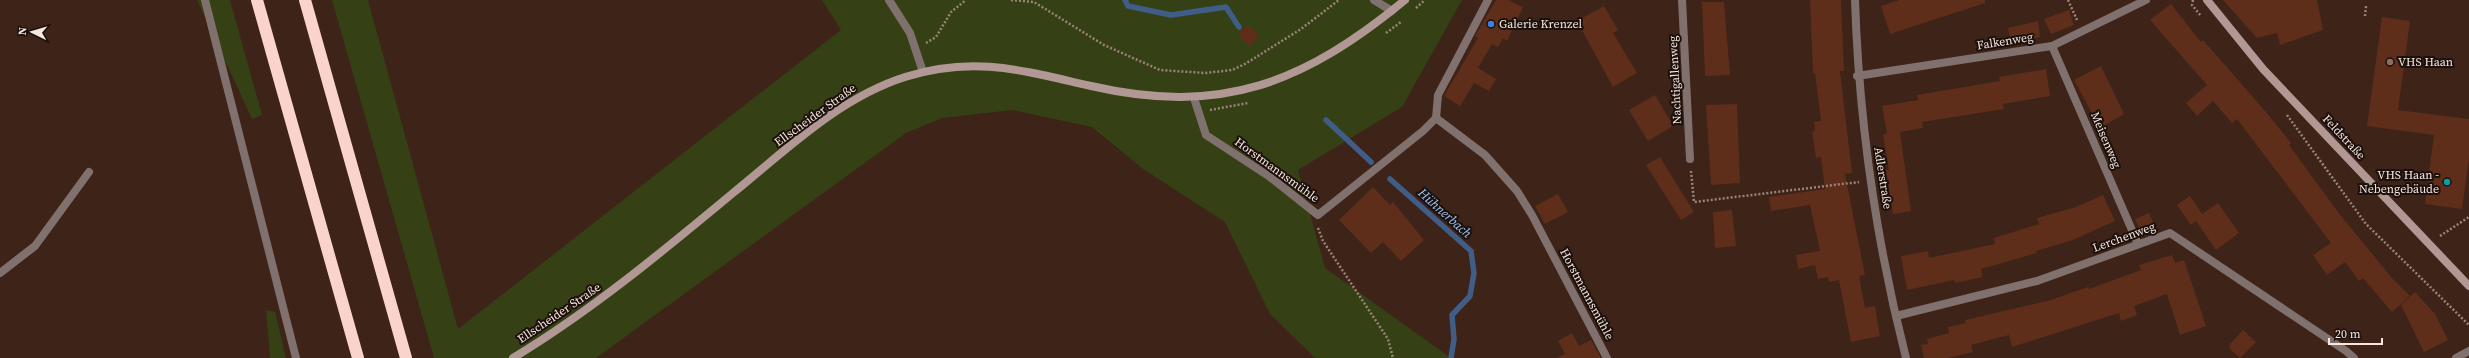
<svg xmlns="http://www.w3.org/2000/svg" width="2469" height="358" font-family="'Source Serif 4',serif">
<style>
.green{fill:#354115}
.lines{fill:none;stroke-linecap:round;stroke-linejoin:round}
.stream{stroke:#3f5d86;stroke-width:5.5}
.building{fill:#5e2e1b}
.path{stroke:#9a847a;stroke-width:2.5;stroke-dasharray:2 2;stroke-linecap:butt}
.lane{stroke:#80716e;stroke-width:8}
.street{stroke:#80716e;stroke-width:8}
.secondary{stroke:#b19894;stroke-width:8}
.highway{stroke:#f9d3cc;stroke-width:12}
.shop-dot{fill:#3f7fe0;stroke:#1b100b;stroke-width:1.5}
.education-dot{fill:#8d6e63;stroke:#1b100b;stroke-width:1.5}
.culture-dot{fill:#0f9aa8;stroke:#1b100b;stroke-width:1.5}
.labels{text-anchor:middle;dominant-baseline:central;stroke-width:4;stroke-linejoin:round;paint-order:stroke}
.poi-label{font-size:12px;fill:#f8e6df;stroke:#1b100b;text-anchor:start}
.street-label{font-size:12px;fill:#f8e6df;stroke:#1b100b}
.water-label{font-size:13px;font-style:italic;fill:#9dc4f8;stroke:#1b100b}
</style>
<rect width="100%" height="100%" fill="#3d2318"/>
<g class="green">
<polygon points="197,0 230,0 262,115 252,119"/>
<polygon points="332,0 368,0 458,329 841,30 822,0 1462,0 1402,107 1298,170 1325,268 1451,358 1315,358 1270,314 1225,222 1143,169 1092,127 1013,110 942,118 906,133 596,358 434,358"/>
<polygon points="266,310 275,312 286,358 270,358"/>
</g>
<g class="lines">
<g class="stream">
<polyline points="1125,0 1128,6 1171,15 1226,7 1239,27"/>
<polyline points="1326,120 1371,162"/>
<polyline points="1390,179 1471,251 1474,273 1470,296 1452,315 1454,339 1451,358"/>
</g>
</g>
<g class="building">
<polygon points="1496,0 1508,0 1523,7 1507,41 1503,38 1498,47 1492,44 1478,68 1496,79 1489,91 1474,83 1460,106 1444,96 1478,38 1475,36"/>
<polygon points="1810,0 1841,0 1844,71 1840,71 1852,173 1845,174 1865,275 1859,276 1865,308 1875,306 1880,336 1851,342 1839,280 1829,282 1828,277 1818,279 1815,265 1798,269 1796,255 1820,251 1810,205 1771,211 1769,197 1825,189 1821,157 1816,158 1812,132 1815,131 1814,122 1821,121 1815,73 1813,73"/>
<polygon points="1899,0 1985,0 1985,3 1890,34 1881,6"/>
<polygon points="2223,0 2317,0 2323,30 2280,45 2277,33 2257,38"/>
<polygon points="1702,2 1724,2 1730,75 1705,76"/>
<polygon points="2171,4 2201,42 2203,40 2266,112 2291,143 2289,145 2338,212 2392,278 2410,296 2392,312 2363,278 2359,281 2345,262 2327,275 2313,255 2331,243 2237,119 2232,123 2213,101 2197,116 2186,103 2207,85 2150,20"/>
<polygon points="1604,6 1618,30 1613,33 1637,73 1613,87 1577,21"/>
<polygon points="2069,10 2074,25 2051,34 2044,19"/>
<polygon points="2382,17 2410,21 2398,110 2469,119 2469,158 2462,209 2425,204 2434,135 2367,126"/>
<polygon points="2038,21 2040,37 2011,43 2008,28"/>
<polygon points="1245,27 1251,27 1259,37 1249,46 1240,37 1240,31"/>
<polygon points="2101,66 2124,114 2100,128 2074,80"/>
<polygon points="2046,69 2050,96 2003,104 2004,109 1922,122 1923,128 1900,132 1911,211 1893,214 1886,170 1889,170 1883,135 1887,134 1882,106 1918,100 1917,95 2000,81 1999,77"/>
<polygon points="1655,95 1673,126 1648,141 1629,110"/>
<polygon points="1737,104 1740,183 1711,185 1706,105"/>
<polygon points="1660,157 1694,212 1681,220 1646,165"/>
<polygon points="1373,187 1390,205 1393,202 1424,240 1401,261 1383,242 1371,253 1339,220"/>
<polygon points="1558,194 1568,212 1545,224 1535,206"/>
<polygon points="2103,195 2115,221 2073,240 2036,251 2037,253 1981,269 1983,277 1955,283 1954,280 1907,290 1901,256 1928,251 1929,258 1995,244 1994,238 2039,224 2037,218 2076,207"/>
<polygon points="2190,196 2202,214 2218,203 2239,233 2216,250 2196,221 2191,225 2177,205"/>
<polygon points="1732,210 1736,246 1715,248 1713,212"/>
<polygon points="2149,213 2155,226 2141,232 2135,219"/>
<polygon points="2172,255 2175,263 2184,260 2206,326 2180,335 2167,294 2134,306 2137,315 2121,321 2119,313 2012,347 2009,335 1971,345 1973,352 1948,358 1924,358 1921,345 1928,344 1927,339 1949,333 1948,327 1966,323 1965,320 2051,300 2088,287 2089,289 2141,270 2139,265"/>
<polygon points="2415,292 2435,314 2448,340 2424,352 2401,305"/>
<polygon points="2243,330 2256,342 2240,358 2230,349 2230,344"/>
<polygon points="1572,333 1579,346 1591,340 1601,358 1556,358 1565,354 1558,341"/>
</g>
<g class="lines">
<g class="path">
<polyline points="1011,0 1034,2 1104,45 1160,70 1205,73 1232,70 1245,64 1301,29 1339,0"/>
<polyline points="2068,0 2077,20"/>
<polyline points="2193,0 2192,5 2201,16"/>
<polyline points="1416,8 1425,0"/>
<polyline points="2365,16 2366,6"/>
<polyline points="1386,33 1401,22"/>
<polyline points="926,43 936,37 951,12 966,0"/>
<polyline points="1210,110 1248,103"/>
<polyline points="2287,115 2366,224 2469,325"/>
<polyline points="1691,171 1694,202 1859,182"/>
<polyline points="1318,228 1323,241 1388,339 1393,358"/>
<polyline points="2440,236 2469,217"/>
</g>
<g class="lane">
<polyline points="205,0 296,358"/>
<polyline points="1374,0 1392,11"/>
<polyline points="2052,46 2138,244"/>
<polyline points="1194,98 1206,135 1270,177 1318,215 1423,131 1436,118 1438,95 1488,0"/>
<polyline points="1436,118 1485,155 1517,191 1532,215 1607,358"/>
<polyline points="0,273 35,246 89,172"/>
<polyline points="1896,316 2037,281 2170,233 2346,351 2354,358"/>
</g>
<g class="street">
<polyline points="889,0 910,33 923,72"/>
<polyline points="1682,0 1690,159"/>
<path d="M 1855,0 C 1859,121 1876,241 1906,358"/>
<polyline points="1857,76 2052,46 2146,0"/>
<polyline points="2456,358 2469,351"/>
</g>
<g class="secondary">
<polyline points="2207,0 2263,69 2469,286"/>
<path d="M 513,358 C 592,310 662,252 733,193 C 786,150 839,98 905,77 C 974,55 1024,71 1091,86 C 1222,116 1304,83 1405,0"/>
</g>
<g class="highway">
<polyline points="257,0 358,358"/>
<polyline points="305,0 406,358"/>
</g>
</g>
<circle class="shop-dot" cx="1491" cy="24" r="4"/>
<circle class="education-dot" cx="2390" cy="62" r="4"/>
<circle class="culture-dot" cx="2447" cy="182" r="4"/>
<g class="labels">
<g class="poi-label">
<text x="1499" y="24">Galerie Krenzel</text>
<text x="2398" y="62">VHS Haan</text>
<text x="2439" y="175" text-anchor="end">VHS Haan -<tspan x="2439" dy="14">Nebengebäude</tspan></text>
</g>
<g class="street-label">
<text transform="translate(2005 41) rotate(-9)">Falkenweg</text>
<text transform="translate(1675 80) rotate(-93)">Nachtigallenweg</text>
<text transform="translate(815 115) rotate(-36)">Ellscheider Straße</text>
<text transform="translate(2344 137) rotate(47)">Feldstraße</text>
<text transform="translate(2106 140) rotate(67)">Meisenweg</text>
<text transform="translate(1277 170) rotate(36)">Horstmannsmühle</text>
<text transform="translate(1883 178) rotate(81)">Adlerstraße</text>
<text transform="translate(2124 237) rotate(-20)">Lerchenweg</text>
<text transform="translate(1587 294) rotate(62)">Horstmannsmühle</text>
<text transform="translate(559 313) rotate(-34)">Ellscheider Straße</text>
</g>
<g class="water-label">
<text transform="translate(1445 213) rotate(42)">Hühnerbach</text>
</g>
</g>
<g transform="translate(32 32) rotate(275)" stroke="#1b100b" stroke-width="3" paint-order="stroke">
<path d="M0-3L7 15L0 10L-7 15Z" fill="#f8e6df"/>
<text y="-6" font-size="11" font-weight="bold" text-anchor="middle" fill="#f8e6df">N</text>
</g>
<path d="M2329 338v6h53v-6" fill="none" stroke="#f8e6df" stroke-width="2"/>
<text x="2335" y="338" font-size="12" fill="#f8e6df" stroke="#1b100b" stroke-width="3" paint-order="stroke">20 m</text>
</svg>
